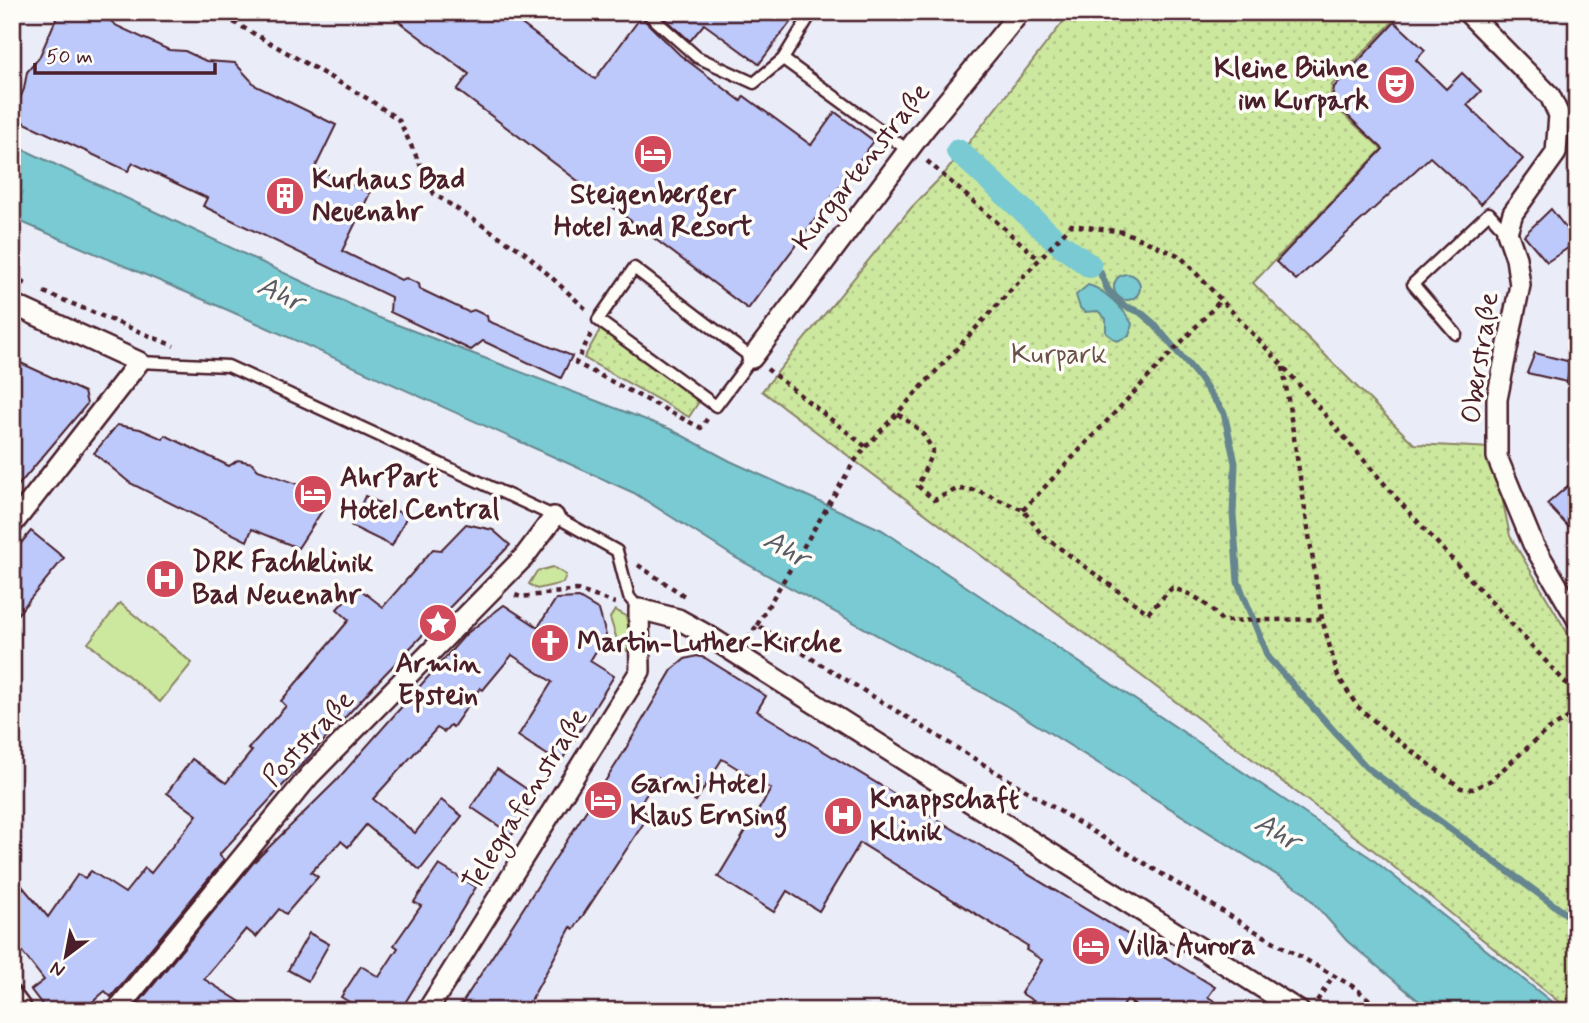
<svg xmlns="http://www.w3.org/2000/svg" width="1589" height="1023" font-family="Mynerve,sans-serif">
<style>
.grass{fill:#cce79e;stroke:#8b8364;stroke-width:2}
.park{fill:url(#park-dots);stroke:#8b8364;stroke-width:2}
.water{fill:#79cad2;stroke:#66868f;stroke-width:2}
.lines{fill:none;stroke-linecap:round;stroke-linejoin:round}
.stream{stroke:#66868f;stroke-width:7}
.canal{stroke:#79cad2;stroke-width:24}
.building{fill:#bdc9fa;stroke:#4a1f2b;stroke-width:2}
.lane-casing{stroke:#4a1f2b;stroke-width:15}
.street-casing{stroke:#4a1f2b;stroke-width:24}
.path{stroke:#4a1f2b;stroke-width:4.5;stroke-dasharray:5 5;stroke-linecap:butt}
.lane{stroke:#fdfcf7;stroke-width:10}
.street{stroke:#fdfcf7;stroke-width:19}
.labels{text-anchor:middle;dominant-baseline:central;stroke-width:7;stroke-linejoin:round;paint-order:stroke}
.poi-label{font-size:28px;font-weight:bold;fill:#4a1f2b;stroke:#fdfcf7;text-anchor:start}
.street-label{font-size:28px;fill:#4a1f2b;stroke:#fdfcf7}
.park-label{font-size:28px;fill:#6a5148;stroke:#fdfcf7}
.water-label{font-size:30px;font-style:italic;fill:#5a5b65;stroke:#fdfcf7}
</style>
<defs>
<pattern id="park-dots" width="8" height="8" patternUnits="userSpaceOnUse" patternTransform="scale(1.75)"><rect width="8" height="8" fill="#cce79e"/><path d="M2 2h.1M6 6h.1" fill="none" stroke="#b1c688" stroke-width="1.8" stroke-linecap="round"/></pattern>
</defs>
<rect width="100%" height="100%" fill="#eaedf8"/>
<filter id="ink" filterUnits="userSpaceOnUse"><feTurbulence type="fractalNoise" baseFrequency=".0143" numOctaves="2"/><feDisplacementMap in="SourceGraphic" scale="14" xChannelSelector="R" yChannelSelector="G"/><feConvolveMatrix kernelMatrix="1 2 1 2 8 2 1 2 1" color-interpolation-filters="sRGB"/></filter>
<g filter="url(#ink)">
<g class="grass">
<polygon points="553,567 566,575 563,583 537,589 529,584 537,571"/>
<polygon points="120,603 192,663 160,702 88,643"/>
<polygon points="615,610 626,616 632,646 627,651 619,646 610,618"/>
</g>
<g class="park">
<polygon points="1071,12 1402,12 1332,85 1330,102 1382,149 1253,283 1414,444 1492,448 1510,536 1577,649 1577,1011 1570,1011 1372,849 762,391 911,208 944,174"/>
<polygon points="602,326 700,400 689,417 584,358"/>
</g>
<g class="water">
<polygon points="12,144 377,317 670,429 730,461 882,530 1371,858 1563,1011 1431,1011 1347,941 1304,892 1005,705 736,558 634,493 230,311 12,218"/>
<circle cx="1127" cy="287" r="13"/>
<path d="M 1088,285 C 1103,288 1125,310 1132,324 L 1129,336 L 1117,341 L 1106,333 L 1106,319 L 1098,311 L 1085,312 L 1080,308 L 1076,295 Z"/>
</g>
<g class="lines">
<polyline class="stream" points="1090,266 1100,272 1108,290 1124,306 1140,312 1153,323 1197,375 1224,413 1235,463 1233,514 1238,582 1268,657 1366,767 1577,922"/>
<polyline class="canal" points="958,151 1061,245 1090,266"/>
</g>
<g class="building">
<polygon points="59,12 103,15 117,26 169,50 185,51 206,61 235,63 256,86 336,125 315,168 370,193 342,251 401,280 406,278 419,284 420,289 468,312 474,310 487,316 488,321 572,356 561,378 483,341 471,350 390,312 391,297 203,206 207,198 133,163 128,171 12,117 24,89 27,72 39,58"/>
<polygon points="386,12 526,12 519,22 595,79 641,17 680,55 741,101 744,96 811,145 835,112 874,141 748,309 457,90 469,74"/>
<polygon points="658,12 798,12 759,64 704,24 690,41"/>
<polygon points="1395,22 1425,50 1416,60 1446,89 1462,73 1481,91 1467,105 1523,159 1481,204 1430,157 1296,280 1276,262 1383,149 1332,101 1334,87"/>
<polygon points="1551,209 1577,242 1547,262 1524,235"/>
<polygon points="1535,353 1571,362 1567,382 1527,373"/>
<polygon points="12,359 84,392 87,404 12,493"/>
<polygon points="117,425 140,429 163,439 165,435 229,466 238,460 252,463 258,470 308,488 309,485 331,497 298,548 252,529 247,541 130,483 94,453"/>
<polygon points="1577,478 1577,536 1547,504"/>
<polygon points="365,496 407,516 392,546 351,526"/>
<polygon points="466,524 493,530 510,545 384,675 219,855 224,860 111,997 105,991 82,1011 47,1011 31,990 44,980 12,939 12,874 48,917 78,874 85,878 91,871 125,893 145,868 151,873 197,815 167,793 192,759 226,783 252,751 248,749 286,706 281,701 349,620 337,609 357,587 383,607 433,549 441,550"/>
<polygon points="31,531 64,558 12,621 12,554"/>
<polygon points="579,598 599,610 606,635 590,661 614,676 560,763 518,736 552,682 512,655 483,690 480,688 453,727 450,725 444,732 437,728 373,799 415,833 441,800 462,816 420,870 366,825 348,847 341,841 311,872 318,877 286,914 279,909 256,937 246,929 204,979 255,1011 132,1011 253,863 336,781 466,634 504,605 538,627 556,599"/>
<polygon points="697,656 705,658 766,696 757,711 1215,987 1208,997 1230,1011 1144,1011 1127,1000 1120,1011 1049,1011 1021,993 1042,960 1026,950 1028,946 860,843 819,911 787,891 774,912 718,877 771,789 722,759 696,801 658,777 638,807 649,815 574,929 571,927 525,1011 457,1011 622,755 672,670 685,659"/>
<polygon points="497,769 537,796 512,835 471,807"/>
<polygon points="439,865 476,887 400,1011 364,1011 341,997 361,966 379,977 398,948 394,945 421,906 414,902"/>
<polygon points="309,933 329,944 308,981 288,970"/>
</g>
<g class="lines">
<g class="lane-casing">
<g id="lane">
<polyline points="646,12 697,57 754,83 783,59"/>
<polyline points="812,12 783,59 909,151"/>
<polygon points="634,268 752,358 716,406 598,320"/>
<polyline points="1456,334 1413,284 1489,213 1506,232"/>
<polyline points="139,362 228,366 560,519 617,551 629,597 639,609"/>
</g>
</g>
<g class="street-casing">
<g id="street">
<polyline points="1467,12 1550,96 1559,115 1556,153 1513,213 1507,232 1516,258 1520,285 1497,399 1497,457 1533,544 1577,619"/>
<polyline points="12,304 139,362 12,525"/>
<polyline points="752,358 922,132 1020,12"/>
<polyline points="12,996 23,1011"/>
<polyline points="116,1011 310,775 524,557 554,517"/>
<polyline points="427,1011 640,671 639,609 678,619 707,635 1299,1011"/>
</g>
</g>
<g class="path">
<polyline points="216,12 370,100 399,120 434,194 525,253 588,311"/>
<polyline points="927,161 1039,259"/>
<polyline points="12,278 26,284"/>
<polyline points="44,292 174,346"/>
<polyline points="591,334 576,363 701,428 707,419"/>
<polyline points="1283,367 1322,619 1338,676 1357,706 1393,737 1461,788 1473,789 1491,780 1545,732 1577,712"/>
<path d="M 898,414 L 921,431 L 933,450 L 918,486 L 934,500 L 957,489 L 976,490 L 1023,510 L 1042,535 L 1148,613 L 1172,588 C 1194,594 1207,603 1222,621 L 1322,619"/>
<polyline points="866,447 1071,225 1124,232 1180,256 1283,366 1406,509 1577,695"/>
<polyline points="1023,510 1222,299"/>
<polyline points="638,565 686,597"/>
<polyline points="515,595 521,597 577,590 615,603"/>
<polyline points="757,625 854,462 866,447 767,369"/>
<polyline points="748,639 757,625 1248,927 1354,987 1383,1011"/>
<polyline points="1317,1001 1333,976"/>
</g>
<use href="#lane" class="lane"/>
<use href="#street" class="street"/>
</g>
</g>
<defs>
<g id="theatre-disc" transform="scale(2.0125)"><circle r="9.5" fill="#d1495b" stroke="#fdfcf7"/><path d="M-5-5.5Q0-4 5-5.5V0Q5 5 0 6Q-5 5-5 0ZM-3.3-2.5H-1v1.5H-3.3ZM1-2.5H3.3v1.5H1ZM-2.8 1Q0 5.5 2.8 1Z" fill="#fff"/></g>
<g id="hotel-disc" transform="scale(2.0125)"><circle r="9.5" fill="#d1495b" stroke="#fdfcf7"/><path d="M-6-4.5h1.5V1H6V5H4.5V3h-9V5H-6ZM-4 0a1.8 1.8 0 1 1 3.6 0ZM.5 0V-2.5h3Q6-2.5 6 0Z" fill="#fff"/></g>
<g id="building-disc" transform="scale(2.0125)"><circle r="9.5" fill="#d1495b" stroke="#fdfcf7"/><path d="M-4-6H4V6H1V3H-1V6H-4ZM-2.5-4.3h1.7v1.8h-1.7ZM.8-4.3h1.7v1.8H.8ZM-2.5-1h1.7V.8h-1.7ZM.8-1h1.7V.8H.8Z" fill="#fff"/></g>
<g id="hospital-disc" transform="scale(2.0125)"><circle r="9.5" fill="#d1495b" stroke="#fdfcf7"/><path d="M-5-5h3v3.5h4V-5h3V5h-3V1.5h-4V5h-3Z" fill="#fff"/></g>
<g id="sight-disc" transform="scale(2.0125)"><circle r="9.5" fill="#d1495b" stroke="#fdfcf7"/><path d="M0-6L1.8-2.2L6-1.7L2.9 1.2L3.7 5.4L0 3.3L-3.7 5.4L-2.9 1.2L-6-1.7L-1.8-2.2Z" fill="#fff"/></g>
<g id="church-disc" transform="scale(2.0125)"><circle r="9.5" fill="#d1495b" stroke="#fdfcf7"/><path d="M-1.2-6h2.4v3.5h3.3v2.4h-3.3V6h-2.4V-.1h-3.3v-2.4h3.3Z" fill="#fff"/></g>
</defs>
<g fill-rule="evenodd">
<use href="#theatre-disc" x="1396" y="85"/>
<use href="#hotel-disc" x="653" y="154"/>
<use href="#building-disc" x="285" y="196"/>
<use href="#hotel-disc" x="313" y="494"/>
<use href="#hospital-disc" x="165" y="579"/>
<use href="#sight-disc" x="438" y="623"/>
<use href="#church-disc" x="550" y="643"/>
<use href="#hotel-disc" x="603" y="800"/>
<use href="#hospital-disc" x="843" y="816"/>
<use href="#hotel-disc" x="1091" y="946"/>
</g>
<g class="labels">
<g class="poi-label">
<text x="1369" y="69" text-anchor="end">Kleine Bühne<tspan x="1369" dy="32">im Kurpark</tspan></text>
<text x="312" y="180">Kurhaus Bad<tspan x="312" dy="32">Neuenahr</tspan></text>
<text x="653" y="195" text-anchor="middle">Steigenberger<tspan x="653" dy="32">Hotel and Resort</tspan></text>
<text x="340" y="478">AhrPart<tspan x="340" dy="32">Hotel Central</tspan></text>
<text x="192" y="563">DRK Fachklinik<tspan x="192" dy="32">Bad Neuenahr</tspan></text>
<text x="577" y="643">Martin-Luther-Kirche</text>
<text x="438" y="664" text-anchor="middle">Armin<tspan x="438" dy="32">Epstein</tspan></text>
<text x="630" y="784">Garni Hotel<tspan x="630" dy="32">Klaus Ernsing</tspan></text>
<text x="870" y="800">Knappschaft<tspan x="870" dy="32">Klinik</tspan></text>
<text x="1118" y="946">Villa Aurora</text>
</g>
<g class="street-label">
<text transform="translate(862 167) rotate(-52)">Kurgartenstraße</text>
<text transform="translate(1481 358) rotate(-82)">Oberstraße</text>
<text transform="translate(309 739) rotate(-47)">Poststraße</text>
<text transform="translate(526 800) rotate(-58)">Telegrafenstraße</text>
</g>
<g class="park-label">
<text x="1059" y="355">Kurpark</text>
</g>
<g class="water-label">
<text transform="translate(280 294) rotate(25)">Ahr</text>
<text transform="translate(786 549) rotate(30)">Ahr</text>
<text transform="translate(1277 832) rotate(30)">Ahr</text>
</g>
</g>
<rect width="1589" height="1023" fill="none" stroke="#fdfcf7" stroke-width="42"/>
<rect x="21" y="21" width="1547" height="981" fill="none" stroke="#4a1f2b" stroke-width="2.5" filter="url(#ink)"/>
<g transform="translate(66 956) rotate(212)" stroke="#fdfcf7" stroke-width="5" paint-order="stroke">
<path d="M0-5L12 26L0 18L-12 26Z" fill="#4a1f2b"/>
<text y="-10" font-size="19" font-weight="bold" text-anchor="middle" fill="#4a1f2b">N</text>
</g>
<path d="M35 63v10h180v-10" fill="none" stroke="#4a1f2b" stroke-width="3.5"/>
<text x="46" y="63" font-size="21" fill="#4a1f2b" stroke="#fdfcf7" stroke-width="5" paint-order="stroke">50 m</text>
</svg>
